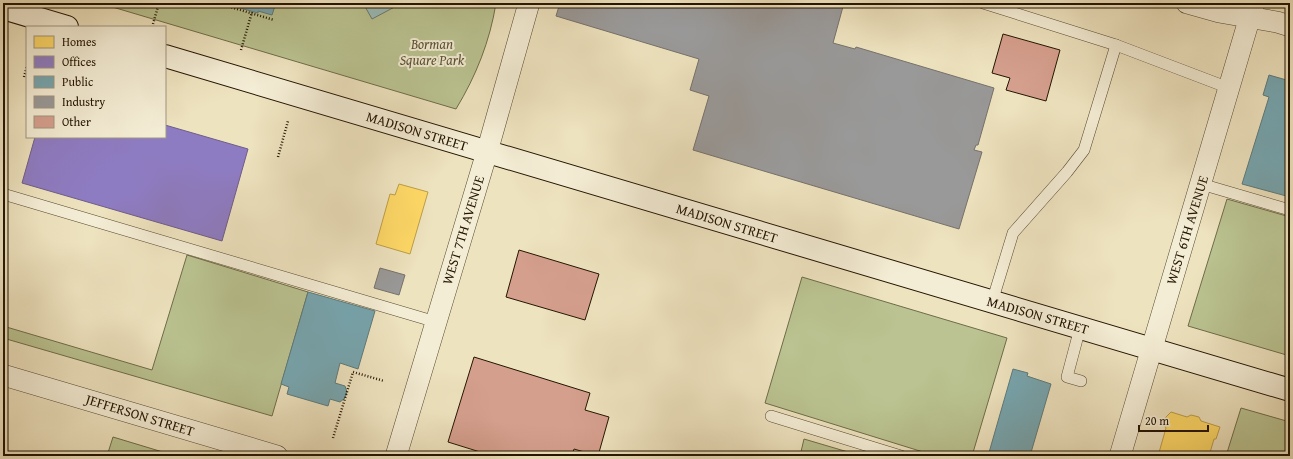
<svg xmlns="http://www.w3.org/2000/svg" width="1293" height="459" font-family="'Gentium Book Plus',serif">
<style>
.green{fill:#bac391;stroke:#6e6c49}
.water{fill:#9bbdba;stroke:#6b7970}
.homes{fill:#ffd966;stroke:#bd9e48}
.offices{fill:#8e7cc3;stroke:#6e5d89}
.public{fill:#76a5af;stroke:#5d7a7b}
.industry{fill:#999;stroke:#76716b}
.building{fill:#d59f8e;stroke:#231401}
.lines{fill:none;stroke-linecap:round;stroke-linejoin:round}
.lane-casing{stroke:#564830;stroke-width:12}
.street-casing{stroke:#564830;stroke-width:22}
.secondary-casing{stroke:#231401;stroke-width:24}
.path{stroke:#231401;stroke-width:2.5;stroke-dasharray:1 2;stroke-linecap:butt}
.lane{stroke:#f4edd5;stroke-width:11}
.street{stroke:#f4edd5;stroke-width:21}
.secondary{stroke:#f4edd5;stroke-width:22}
.labels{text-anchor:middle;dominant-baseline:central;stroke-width:4;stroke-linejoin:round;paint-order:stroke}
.park-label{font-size:14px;font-style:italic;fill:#585133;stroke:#f4edd5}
.street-label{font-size:14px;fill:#231401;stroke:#f4edd5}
</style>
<rect width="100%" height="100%" fill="#eee3bf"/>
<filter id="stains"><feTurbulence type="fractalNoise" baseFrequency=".005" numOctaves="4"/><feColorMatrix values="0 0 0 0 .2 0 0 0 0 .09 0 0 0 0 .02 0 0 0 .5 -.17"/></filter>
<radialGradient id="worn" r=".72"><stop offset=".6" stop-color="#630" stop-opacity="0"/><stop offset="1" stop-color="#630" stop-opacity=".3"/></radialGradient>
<g class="green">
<path d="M 99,3 L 496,3 C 490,41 476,76 456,109 Z"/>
<polygon points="1227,199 1290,217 1290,356 1188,326"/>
<polygon points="187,255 308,292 272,416 3,338 3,326 152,370"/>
<polygon points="802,277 1007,338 972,456 936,456 765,403"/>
<polygon points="1241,408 1290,422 1290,456 1226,456"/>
<polygon points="113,437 176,456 107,456"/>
<polygon points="804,439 848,452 847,456 800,456"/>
</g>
<polygon class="water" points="363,3 402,3 372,19"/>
<g class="homes">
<polygon points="399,184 428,192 410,254 376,244 390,194 395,195"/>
<polygon points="1171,412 1187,417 1191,415 1199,417 1201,421 1220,427 1216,439 1214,439 1209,456 1158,456 1166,428 1164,424 1166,417"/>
</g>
<polygon class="offices" points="165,125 248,149 222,241 22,183 35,137 165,137"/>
<g class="public">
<polygon points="222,3 276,3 272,15 258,11 258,13"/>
<polygon points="1269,75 1290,81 1288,88 1290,88 1290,197 1242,184 1269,97 1263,95"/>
<polygon points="308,292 375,311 358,369 340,363 335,383 345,386 347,392 345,398 340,402 330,399 328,406 287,394 289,387 281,384"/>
<polygon points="1013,369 1028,373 1027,376 1051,384 1030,456 988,456"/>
</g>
<g class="industry">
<polygon points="560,3 844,3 833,43 855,49 856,47 994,88 978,145 976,145 974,150 982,152 959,229 693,150 709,96 690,90 699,59 556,16"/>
<polygon points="380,268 405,275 399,295 374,288"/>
</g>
<g class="building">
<polygon points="1003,34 1060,50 1046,101 1006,90 1010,78 992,73"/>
<polygon points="519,250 599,274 585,320 506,297"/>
<polygon points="474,357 590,393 585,410 609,417 598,456 574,449 572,456 493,456 448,442"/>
</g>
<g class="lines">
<g class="lane-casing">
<g id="lane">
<polyline points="983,3 1116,45 1084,150 1067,172 1013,233 992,302"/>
<polyline points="1116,45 1229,88"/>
<polyline points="1201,184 1290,210"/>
<polyline points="3,194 436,322"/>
<polyline points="1080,328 1067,377 1081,381"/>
<polyline points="771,416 901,456"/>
</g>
</g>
<g class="street-casing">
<g id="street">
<polyline points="1187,3 1219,12 1277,22 1290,26"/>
<polyline points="3,375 277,456"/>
<polyline points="396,456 487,152 529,3"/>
<polyline points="1120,456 1254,3"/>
</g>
</g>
<g class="secondary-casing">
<g id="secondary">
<polyline points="3,8 67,27"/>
<polyline points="165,56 1290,390"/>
</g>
</g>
<g class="path">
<polyline points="217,3 274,20"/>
<polyline points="153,24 159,3"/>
<polyline points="241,50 252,12"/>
<polyline points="24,77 27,66"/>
<polyline points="278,157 288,121"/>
<polyline points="333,438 353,372 384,381"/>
</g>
<use href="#lane" class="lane"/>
<use href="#street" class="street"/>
<use href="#secondary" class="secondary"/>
</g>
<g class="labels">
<g class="park-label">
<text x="432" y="44">Borman<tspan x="432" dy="16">Square Park</tspan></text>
</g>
<g class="street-label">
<text transform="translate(417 131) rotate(17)">MADISON STREET</text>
<text transform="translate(727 223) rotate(17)">MADISON STREET</text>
<text transform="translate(463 230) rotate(-73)">WEST 7TH AVENUE</text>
<text transform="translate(1187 230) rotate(-73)">WEST 6TH AVENUE</text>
<text transform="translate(1038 315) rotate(16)">MADISON STREET</text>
<text transform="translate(140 415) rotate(17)">JEFFERSON STREET</text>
</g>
</g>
<rect width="1293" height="459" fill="none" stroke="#eee3bf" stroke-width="16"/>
<rect x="4" y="4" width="1285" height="451" fill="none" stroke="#231401" stroke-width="2"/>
<rect x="8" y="8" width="1277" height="443" fill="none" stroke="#231401"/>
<rect x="26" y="26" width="140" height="112" fill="#f4edd5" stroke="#a09680"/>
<rect x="34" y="36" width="20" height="12" fill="#ffd966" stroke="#a09680"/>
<text x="62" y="46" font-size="12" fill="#231401">Homes</text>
<rect x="34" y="56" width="20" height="12" fill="#8e7cc3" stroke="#a09680"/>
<text x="62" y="66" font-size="12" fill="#231401">Offices</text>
<rect x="34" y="76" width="20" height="12" fill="#76a5af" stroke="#a09680"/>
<text x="62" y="86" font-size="12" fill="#231401">Public</text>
<rect x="34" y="96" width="20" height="12" fill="#999999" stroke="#a09680"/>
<text x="62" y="106" font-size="12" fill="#231401">Industry</text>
<rect x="34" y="116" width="20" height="12" fill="#d59f8e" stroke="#a09680"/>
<text x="62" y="126" font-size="12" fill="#231401">Other</text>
<path d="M1139 425v6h69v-6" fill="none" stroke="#231401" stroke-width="2"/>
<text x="1145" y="425" font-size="12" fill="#231401" stroke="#f4edd5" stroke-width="3" paint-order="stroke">20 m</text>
<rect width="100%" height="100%" filter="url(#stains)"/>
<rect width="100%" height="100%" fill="url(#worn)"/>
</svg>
